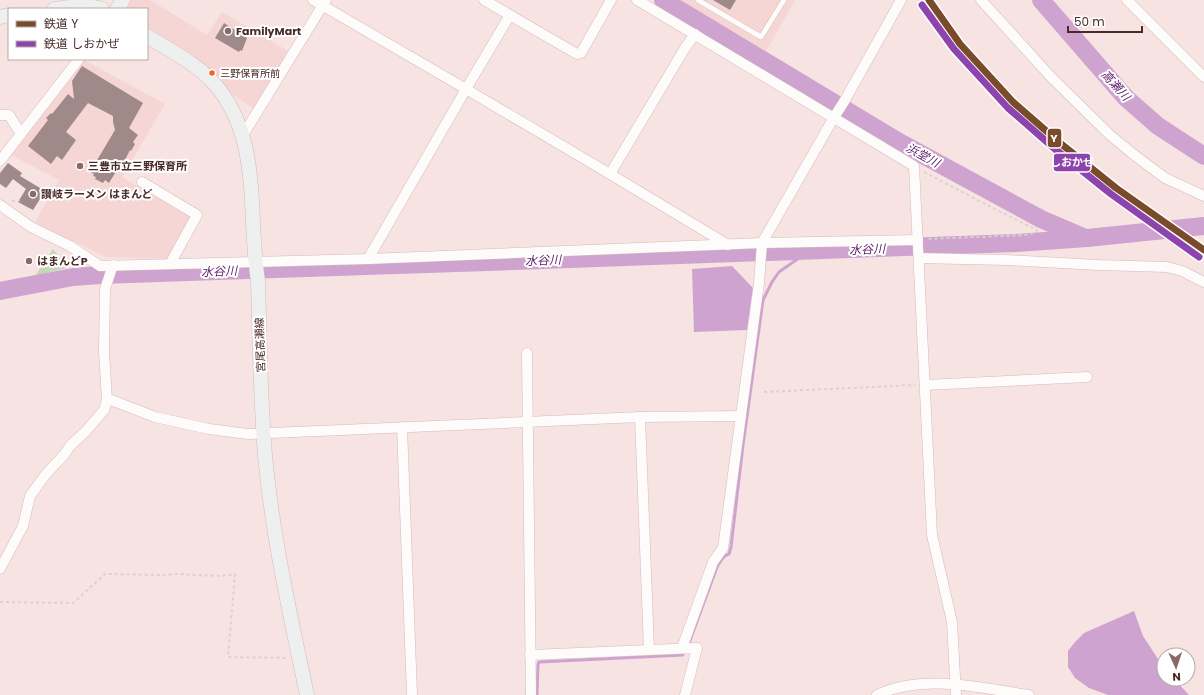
<svg xmlns="http://www.w3.org/2000/svg" width="1204" height="695" font-family="Poppins,'Noto Sans JP',sans-serif">
<style>
.built{fill:#f5d6d5}
.green{fill:#c4d7b8}
.water{fill:#cfa3d0}
.lines{fill:none;stroke-linecap:round;stroke-linejoin:round}
.stream{stroke:#cfa3d0;stroke-width:3}
.river{stroke:#cfa3d0;stroke-width:18}
.building{fill:#9f8989}
.lane-casing{stroke:#d3bcbb;stroke-width:6}
.street-casing{stroke:#d3bcbb;stroke-width:11}
.secondary-casing{stroke:#d3bcbb;stroke-width:15}
.path{stroke:#d8d2d2;stroke-width:2;stroke-dasharray:3 3;stroke-linecap:butt}
.lane{stroke:#fefbfb;stroke-width:5}
.street{stroke:#fefbfb;stroke-width:10}
.secondary{stroke:#eeefef;stroke-width:14}
.rail-1-casing{stroke:#fff;stroke-width:10}
.rail-2-casing{stroke:#fff;stroke-width:10}
.rail-1{stroke:#7a4b2a;stroke-width:7}
.rail-2{stroke:#8e44ad;stroke-width:7}
.poi-dot{fill:#866b6a;stroke:#fff;stroke-width:1.5}
.bus-dot{fill:#f26522;stroke:#fff;stroke-width:1.5}
.labels{text-anchor:middle;dominant-baseline:central;stroke-width:4;stroke-linejoin:round;paint-order:stroke}
.bus-label{font-size:10px;fill:#4a2a29;stroke:#fff;text-anchor:start}
.poi-label{font-size:11px;font-weight:bold;fill:#4a2a29;stroke:#fff;text-anchor:start}
.street-label{font-size:11px;fill:#4a2a29;stroke:#fff}
.water-label{font-size:12px;font-style:italic;fill:#5b1a67;stroke:#fff}
.line-badge{stroke:#fff;stroke-width:1.5}
.badge-label{font-size:11px;text-anchor:middle;font-weight:bold;fill:#fff}
</style>
<rect width="100%" height="100%" fill="#f6e3e2"/>
<g class="built">
<polygon points="131,0 150,0 207,35 222,12 288,51 254,109 231,93 216,74 198,59 147,27 147,9 128,9 127,6"/>
<polygon points="679,0 795,0 766,51"/>
<polygon points="84,60 165,104 122,177 192,218 167,259 105,257 84,246 54,233 35,222 59,180 11,155"/>
</g>
<polygon class="green" points="53,249 67,268 35,276"/>
<g class="water">
<polygon points="732,266 753,288 747,330 694,332 692,269"/>
<polygon points="1134,611 1143,636 1164,668 1164,679 1174,679 1189,695 1108,695 1089,688 1075,678 1068,667 1068,651 1075,642 1084,633"/>
</g>
<g class="lines">
<g class="stream">
<path d="M 689,643 L 717,567 C 720,562 723,555 729,554 L 731,547 L 743,445 L 763,300 L 772,282 L 779,272 L 809,251"/>
<polyline points="537,695 538,665 539,662 683,655"/>
</g>
<g class="river">
<polyline points="663,0 899,142 1041,219 1083,237"/>
<polyline points="1041,0 1126,98 1158,126 1204,156"/>
<polyline points="0,291 73,277 100,275 515,261 1016,243 1087,238 1204,226"/>
</g>
</g>
<g class="building">
<polygon points="713,0 736,0 730,10"/>
<polygon points="224,23 247,38 242,51 240,50 239,52 215,38"/>
<polygon points="82,66 143,103 129,128 138,135 133,142 135,144 131,151 130,150 119,172 117,170 109,183 105,180 103,183 95,179 96,177 93,176 94,174 90,172 115,130 113,122 113,116 88,103 66,132 76,140 62,160 57,156 51,164 28,146 48,120 46,118 51,113 52,114 68,94 74,99 72,81"/>
<polygon points="8,163 22,173 20,176 45,191 33,210 18,202 26,189 13,179 6,188 0,184 0,173"/>
</g>
<g class="lines">
<g class="lane-casing">
<polyline id="lane" points="698,0 761,37 784,0"/>
</g>
<g class="street-casing">
<g id="street">
<polyline points="313,0 466,89 510,15"/>
<polyline points="484,0 577,54 581,53 611,0"/>
<polyline points="637,0 914,166 932,535 952,622 956,695"/>
<polyline points="981,0 1051,77 1110,135 1133,154 1165,178 1204,196"/>
<polyline points="1127,0 1204,77"/>
<polyline points="0,115 9,115 21,134"/>
<polyline points="243,135 326,0"/>
<polyline points="0,161 79,59"/>
<polyline points="610,174 728,245"/>
<polyline points="142,182 197,215 170,264"/>
<polyline points="0,205 31,227 70,246 100,266 368,259 762,243 918,240"/>
<polyline points="919,258 1006,260 1098,265 1167,267 1182,271 1204,282"/>
<polyline points="368,259 466,89 610,174 685,48 695,34"/>
<polyline points="527,353 531,695"/>
<polyline points="925,385 1087,377"/>
<polyline points="107,400 111,400 155,417 209,429 248,434 640,417 741,416"/>
<polyline points="640,417 649,650"/>
<polyline points="402,427 412,695"/>
<polyline points="0,569 23,526 30,496 46,474 64,455 70,446 86,431 104,410 107,400 104,352 105,289 113,265"/>
<polyline points="682,648 713,562 723,548 759,283 762,243 833,119 845,100 901,0"/>
<polyline points="530,655 697,648 685,695"/>
<path d="M 877,695 C 923,673 980,688 1029,695"/>
</g>
</g>
<g class="secondary-casing">
<g id="secondary">
<path d="M 54,9 C 70,7 87,4 102,9"/>
<polyline points="117,9 123,0"/>
<polyline points="0,17 9,15"/>
<path d="M 147,36 C 169,50 194,62 212,81 C 263,136 247,213 258,281 C 260,343 260,404 266,466 C 274,543 291,619 307,695"/>
</g>
</g>
<g class="path">
<polyline points="924,172 991,207 1037,230 1034,233 1025,235 928,239"/>
<polyline points="12,201 20,200"/>
<polyline points="764,392 915,385"/>
<polyline points="0,602 73,603 105,574 164,575 176,574 221,576 235,574 228,657 288,658"/>
</g>
<use href="#lane" class="lane"/>
<use href="#street" class="street"/>
<use href="#secondary" class="secondary"/>
<g class="rail-1-casing">
<polyline id="rail-1" points="929,0 960,44 1013,102 1060,143 1116,188 1204,250"/>
</g>
<g class="rail-2-casing">
<polyline id="rail-2" points="922,5 954,49 1008,108 1055,149 1111,194 1199,257"/>
</g>
<use href="#rail-1" class="rail-1"/>
<use href="#rail-2" class="rail-2"/>
</g>
<g class="poi-dot">
<circle cx="228" cy="31" r="4"/>
<circle cx="80" cy="166" r="4"/>
<circle cx="33" cy="194" r="4"/>
<circle cx="29" cy="261" r="4"/>
</g>
<circle class="bus-dot" cx="212" cy="73" r="3.5"/>
<g class="labels">
<g class="bus-label">
<text x="220" y="73">三野保育所前</text>
</g>
<g class="poi-label">
<text x="236" y="31">FamilyMart</text>
<text x="88" y="166">三豊市立三野保育所</text>
<text x="41" y="194">讃岐ラーメン はまんど</text>
<text x="37" y="261">はまんどP</text>
</g>
<g class="street-label">
<text transform="translate(260 345) rotate(-92)">宮尾高瀬線</text>
</g>
<g class="water-label">
<text transform="translate(1116 85) rotate(48)">高瀬川</text>
<text transform="translate(923 155) rotate(29)">浜堂川</text>
<text transform="translate(867 249) rotate(-2)">水谷川</text>
<text transform="translate(543 260) rotate(-2)">水谷川</text>
<text transform="translate(219 271) rotate(-2)">水谷川</text>
</g>
</g>
<g class="line-badge">
<rect x="1047" y="128" width="15" height="20" rx="4" fill="#7a4b2a"/>
<rect x="1053" y="153" width="38" height="19" rx="4" fill="#8e44ad"/>
</g>
<g class="badge-label">
<text x="1054" y="142">Y</text>
<text x="1072" y="166">しおかぜ</text>
</g>
<rect x="8" y="8" width="140" height="52" fill="#ffffff" stroke="#b7aaa9"/>
<rect x="16" y="21" width="20" height="6" fill="#7a4b2a" stroke="#b7aaa9"/>
<text x="44" y="28" font-size="12" fill="#4a2a29">鉄道 Y</text>
<rect x="16" y="41" width="20" height="6" fill="#8e44ad" stroke="#b7aaa9"/>
<text x="44" y="48" font-size="12" fill="#4a2a29">鉄道 しおかぜ</text>
<g transform="translate(1176 667) rotate(177)"><circle r="19" fill="#ffffff" stroke="#b7aaa9"/>
<path d="M0-3L7 15L0 10L-7 15Z" fill="#866b6a"/>
<text y="-6" font-size="11" font-weight="bold" text-anchor="middle" fill="#4a2a29">N</text>
</g>
<path d="M1068 26v6h74v-6" fill="none" stroke="#4a2a29" stroke-width="2"/>
<text x="1074" y="26" font-size="12" fill="#4a2a29" stroke="#ffffff" stroke-width="3" paint-order="stroke">50 m</text>
</svg>
